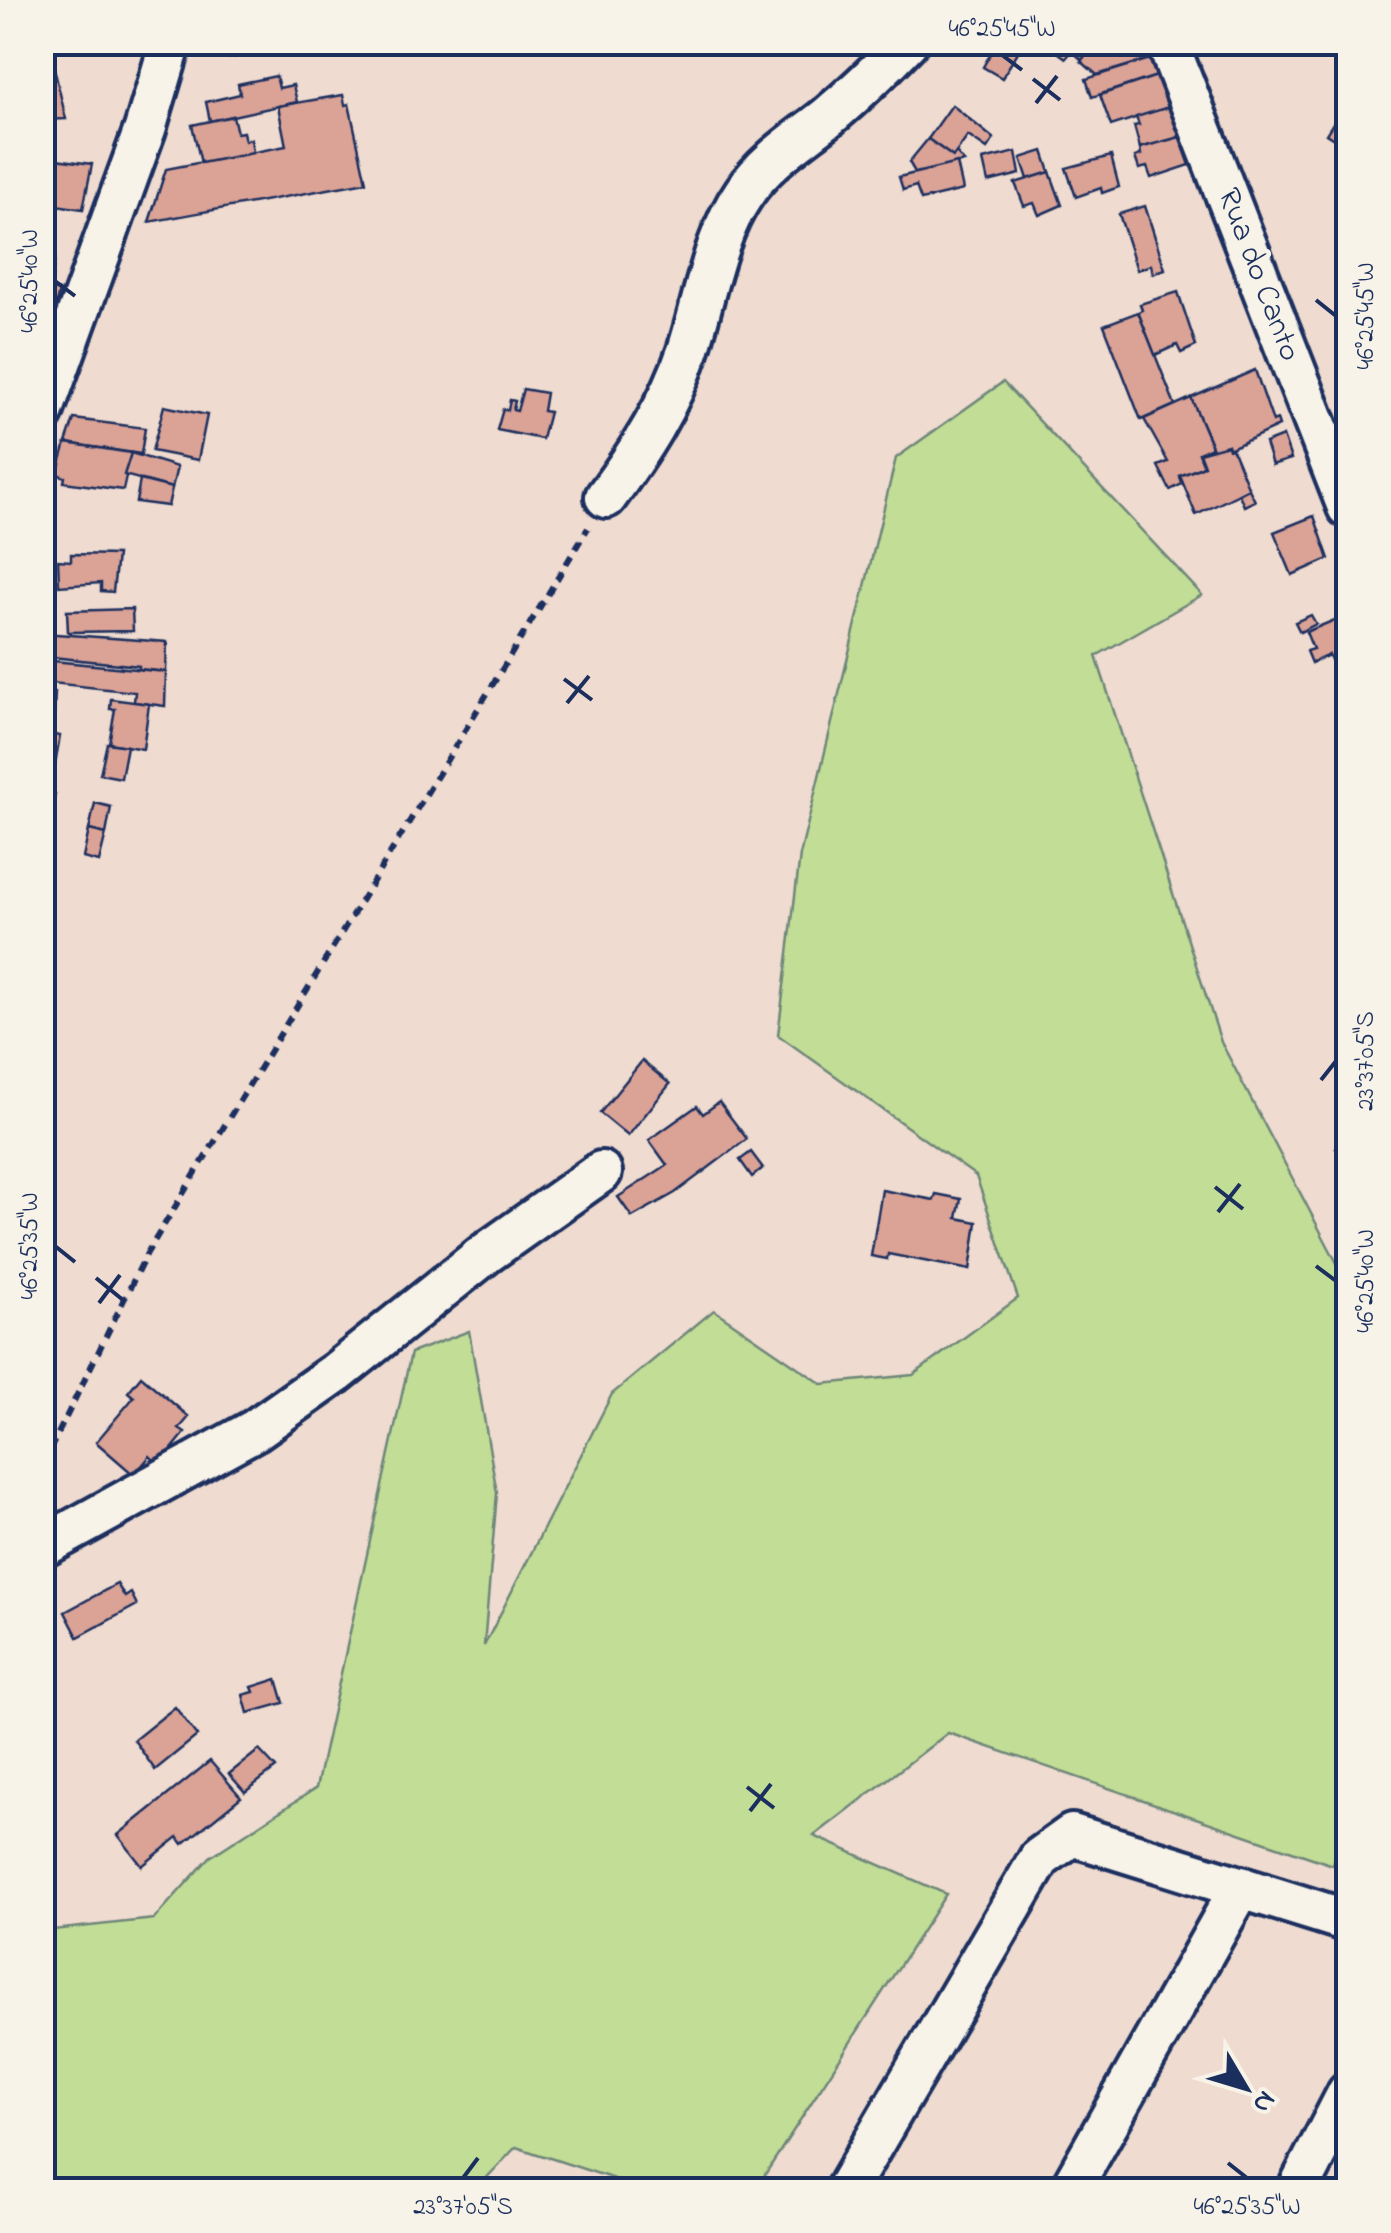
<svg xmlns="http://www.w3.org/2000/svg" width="1391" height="2233" font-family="'Indie Flower',sans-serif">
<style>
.green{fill:#c2dd95;stroke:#6e867a;stroke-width:2.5}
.building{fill:#dba296;stroke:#1b2f5e;stroke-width:2.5}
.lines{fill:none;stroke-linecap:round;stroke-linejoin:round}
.minor-casing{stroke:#1b2f5e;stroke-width:48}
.path{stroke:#1b2f5e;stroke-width:6;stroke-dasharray:10 8;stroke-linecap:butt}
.minor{stroke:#f7f3e8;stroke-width:40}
.ticks{fill:none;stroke:#1b2f5e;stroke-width:4}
.labels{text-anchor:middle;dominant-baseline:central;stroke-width:9;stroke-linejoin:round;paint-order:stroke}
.street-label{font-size:32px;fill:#1b2f5e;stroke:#f7f3e8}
.neatline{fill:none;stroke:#1b2f5e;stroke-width:4}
.ticks-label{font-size:25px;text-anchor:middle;fill:#1b2f5e}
</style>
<rect width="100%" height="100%" fill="#efdbcf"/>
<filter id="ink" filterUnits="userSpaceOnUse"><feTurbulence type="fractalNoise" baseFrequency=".01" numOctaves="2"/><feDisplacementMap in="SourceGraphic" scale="20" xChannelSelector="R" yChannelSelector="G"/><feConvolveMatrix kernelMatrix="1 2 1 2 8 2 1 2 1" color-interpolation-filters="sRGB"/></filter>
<g filter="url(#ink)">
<polygon class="green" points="1003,382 1202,595 1096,656 1221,1042 1337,1263 1348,1262 1348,1800 1333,1865 948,1733 814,1836 946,1894 755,2190 648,2190 516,2147 475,2190 43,2190 43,1931 154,1919 210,1857 316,1788 411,1353 469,1331 497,1493 484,1646 612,1394 714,1310 822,1384 913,1375 1018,1298 976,1176 778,1035 800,855 896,458"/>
<g class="building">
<polygon points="42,42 48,42 66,119 42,120"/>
<polygon points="227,42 297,42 297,44 230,58"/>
<polygon points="997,42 1024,42 1002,78 983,67"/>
<polygon points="1063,42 1097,42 1082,60 1072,51 1066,58 1056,51"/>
<polygon points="1097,42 1142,42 1139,45 1147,48 1150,59 1097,75 1081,61"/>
<polygon points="1150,59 1157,76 1092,97 1086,79"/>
<polygon points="276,76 279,88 293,85 297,102 210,121 206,102 240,94 238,84"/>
<polygon points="1157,76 1169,107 1111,126 1100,95"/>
<polygon points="343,95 345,105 349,104 366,182 149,222 166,169 286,146 278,106"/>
<polygon points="952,105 994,139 987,149 968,136 953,157 928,139"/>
<polygon points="1169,107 1180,137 1140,148 1134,126 1139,125 1136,117"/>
<polygon points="1340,112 1348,117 1348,148 1326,134"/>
<polygon points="233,116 237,133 243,132 245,141 251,139 253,153 201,163 192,125"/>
<polygon points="1180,137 1190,165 1151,178 1147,167 1139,169 1135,157 1141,155 1140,148"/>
<polygon points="928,139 953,157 956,153 964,162 916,174 909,162"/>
<polygon points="1043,151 1050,172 1028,179 1021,158"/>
<polygon points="1016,152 1020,174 988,182 983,160"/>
<polygon points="1111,156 1119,187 1102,193 1101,188 1076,197 1066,168"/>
<polygon points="42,157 92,164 83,209 42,203"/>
<polygon points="957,163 963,190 921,200 916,186 903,190 899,177"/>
<polygon points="1050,172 1062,205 1039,215 1034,203 1024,206 1015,183"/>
<polygon points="1145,206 1165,269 1153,274 1151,265 1137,270 1119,214"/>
<polygon points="42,244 48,245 47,257 55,258 51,284 42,283"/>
<polygon points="1340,248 1348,250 1346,267 1337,265"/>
<polygon points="42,287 59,291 42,361"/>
<polygon points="1178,292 1196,346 1181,353 1177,345 1155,355 1138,312 1142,310 1140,304"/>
<polygon points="1138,312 1175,405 1141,420 1104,325"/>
<polygon points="1255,370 1273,422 1277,420 1279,426 1229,449 1228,445 1214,451 1191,398"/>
<polygon points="523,389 546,393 543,411 549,412 542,439 497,430 503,409 508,410 510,400 515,401 513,410 517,411"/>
<polygon points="1191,398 1212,447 1199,453 1204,466 1180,476 1182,484 1170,490 1158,466 1168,462 1144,419"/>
<polygon points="164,406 207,415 198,460 152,451"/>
<polygon points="74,419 145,428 141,454 66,443"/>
<polygon points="1283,436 1291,459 1272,465 1265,443"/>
<polygon points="66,443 131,453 123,490 64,482 65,477 57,474"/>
<polygon points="1228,445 1229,449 1232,448 1249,489 1196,515 1180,476 1204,466 1199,453"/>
<polygon points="131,453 177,467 172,488 124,475"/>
<polygon points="140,480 172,488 168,506 136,502"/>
<polygon points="1249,489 1255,501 1244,506 1239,494"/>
<polygon points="1314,516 1329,559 1292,575 1274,532"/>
<polygon points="71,554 117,555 113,592 101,591 101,583 59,586 58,560 71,561"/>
<polygon points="132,609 133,631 68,632 67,611"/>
<polygon points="1348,610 1348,646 1341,649 1344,655 1331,660 1329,655 1311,663 1306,651 1313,649 1306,632 1342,617 1340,613"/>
<polygon points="1311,615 1316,624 1300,632 1295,622"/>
<polygon points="42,633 167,642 166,672 139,669 139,666 42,656"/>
<polygon points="42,660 166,672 165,706 134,702 135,692 42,682"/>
<polygon points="42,690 55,692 53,734 42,733"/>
<polygon points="111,699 149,704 143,749 109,743 115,709 110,709"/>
<polygon points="42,733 60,736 55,764 42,762"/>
<polygon points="107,743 127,746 121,778 100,774"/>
<polygon points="42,792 55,794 49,821 42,820"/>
<polygon points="95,803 111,807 106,834 89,830"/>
<polygon points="42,820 49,821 43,849 42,849"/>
<polygon points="89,830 106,834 99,862 83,858"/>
<polygon points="642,1061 670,1084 628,1136 600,1113"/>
<polygon points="719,1102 747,1139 675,1193 632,1217 618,1197 667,1165 649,1140 697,1106 703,1114"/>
<polygon points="1348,1143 1348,1173 1336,1148"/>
<polygon points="751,1152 763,1168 752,1177 740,1160"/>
<polygon points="882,1190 934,1200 936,1194 961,1199 957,1218 977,1222 970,1270 888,1254 887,1259 871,1256"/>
<polygon points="141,1376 189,1417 179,1429 185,1433 159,1465 150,1456 134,1475 96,1442 134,1397 128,1392"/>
<polygon points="117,1584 125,1597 131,1593 137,1605 78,1637 65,1612"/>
<polygon points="277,1679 284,1703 248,1713 243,1695 254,1692 252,1687"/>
<polygon points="175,1707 197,1736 155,1770 134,1740"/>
<polygon points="259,1750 276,1768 245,1792 229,1774"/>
<polygon points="210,1761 241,1797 183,1844 178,1837 142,1866 118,1835"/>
</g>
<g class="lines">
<g class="minor-casing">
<g id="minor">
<polyline points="1167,42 1348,507"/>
<polyline points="42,413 145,129 171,42"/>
<path d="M 606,497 C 640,451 670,405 688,351 C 705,299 713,238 744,193 C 766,160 799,140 829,116 C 856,93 882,68 907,42"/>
<polyline points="42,1547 255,1430 336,1373 485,1254 601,1172"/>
<polyline points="846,2190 1040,1858 1072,1835 1348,1921"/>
<polyline points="1070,2190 1241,1887"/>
<polyline points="1298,2190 1348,2093"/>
</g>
</g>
<polyline class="path" points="42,1466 147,1253 588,528"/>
<use href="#minor" class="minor"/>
</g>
</g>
<path class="ticks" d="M 1002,55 L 1022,70M 1033,79 L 1060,100M 1036,103 L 1057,76M 55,281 L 75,296M 1316,300 L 1336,316M 564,679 L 592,700M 567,703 L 589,676M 1321,1080 L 1336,1061M 1215,1187 L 1243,1209M 1218,1212 L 1240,1184M 55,1246 L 75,1262M 1316,1266 L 1336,1281M 96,1278 L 123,1300M 99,1303 L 120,1275M 747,1787 L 774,1808M 750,1811 L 771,1784M 1228,2163 L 1247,2178M 463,2178 L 478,2158"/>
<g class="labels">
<g class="street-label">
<text transform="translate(1258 275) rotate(69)">Rua do Canto</text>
</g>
</g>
<rect width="1391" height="2233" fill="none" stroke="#f7f3e8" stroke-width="110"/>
<g transform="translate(1246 2088) rotate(128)" stroke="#f7f3e8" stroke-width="8" paint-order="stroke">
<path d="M0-8L18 38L0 25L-18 38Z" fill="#1b2f5e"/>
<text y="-15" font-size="28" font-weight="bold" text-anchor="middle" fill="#1b2f5e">N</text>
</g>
<rect x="55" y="55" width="1281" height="2123" class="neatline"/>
<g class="ticks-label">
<text x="1002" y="36">46°25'45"W</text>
<text transform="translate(28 281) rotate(-90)" y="9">46°25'40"W</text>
<text transform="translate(1364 316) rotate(-90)" y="9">46°25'45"W</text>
<text transform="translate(1364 1061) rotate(-90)" y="9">23°37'05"S</text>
<text transform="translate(28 1246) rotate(-90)" y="9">46°25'35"W</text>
<text transform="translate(1364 1281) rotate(-90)" y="9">46°25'40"W</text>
<text x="463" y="2214">23°37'05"S</text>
<text x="1247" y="2214">46°25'35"W</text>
</g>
</svg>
